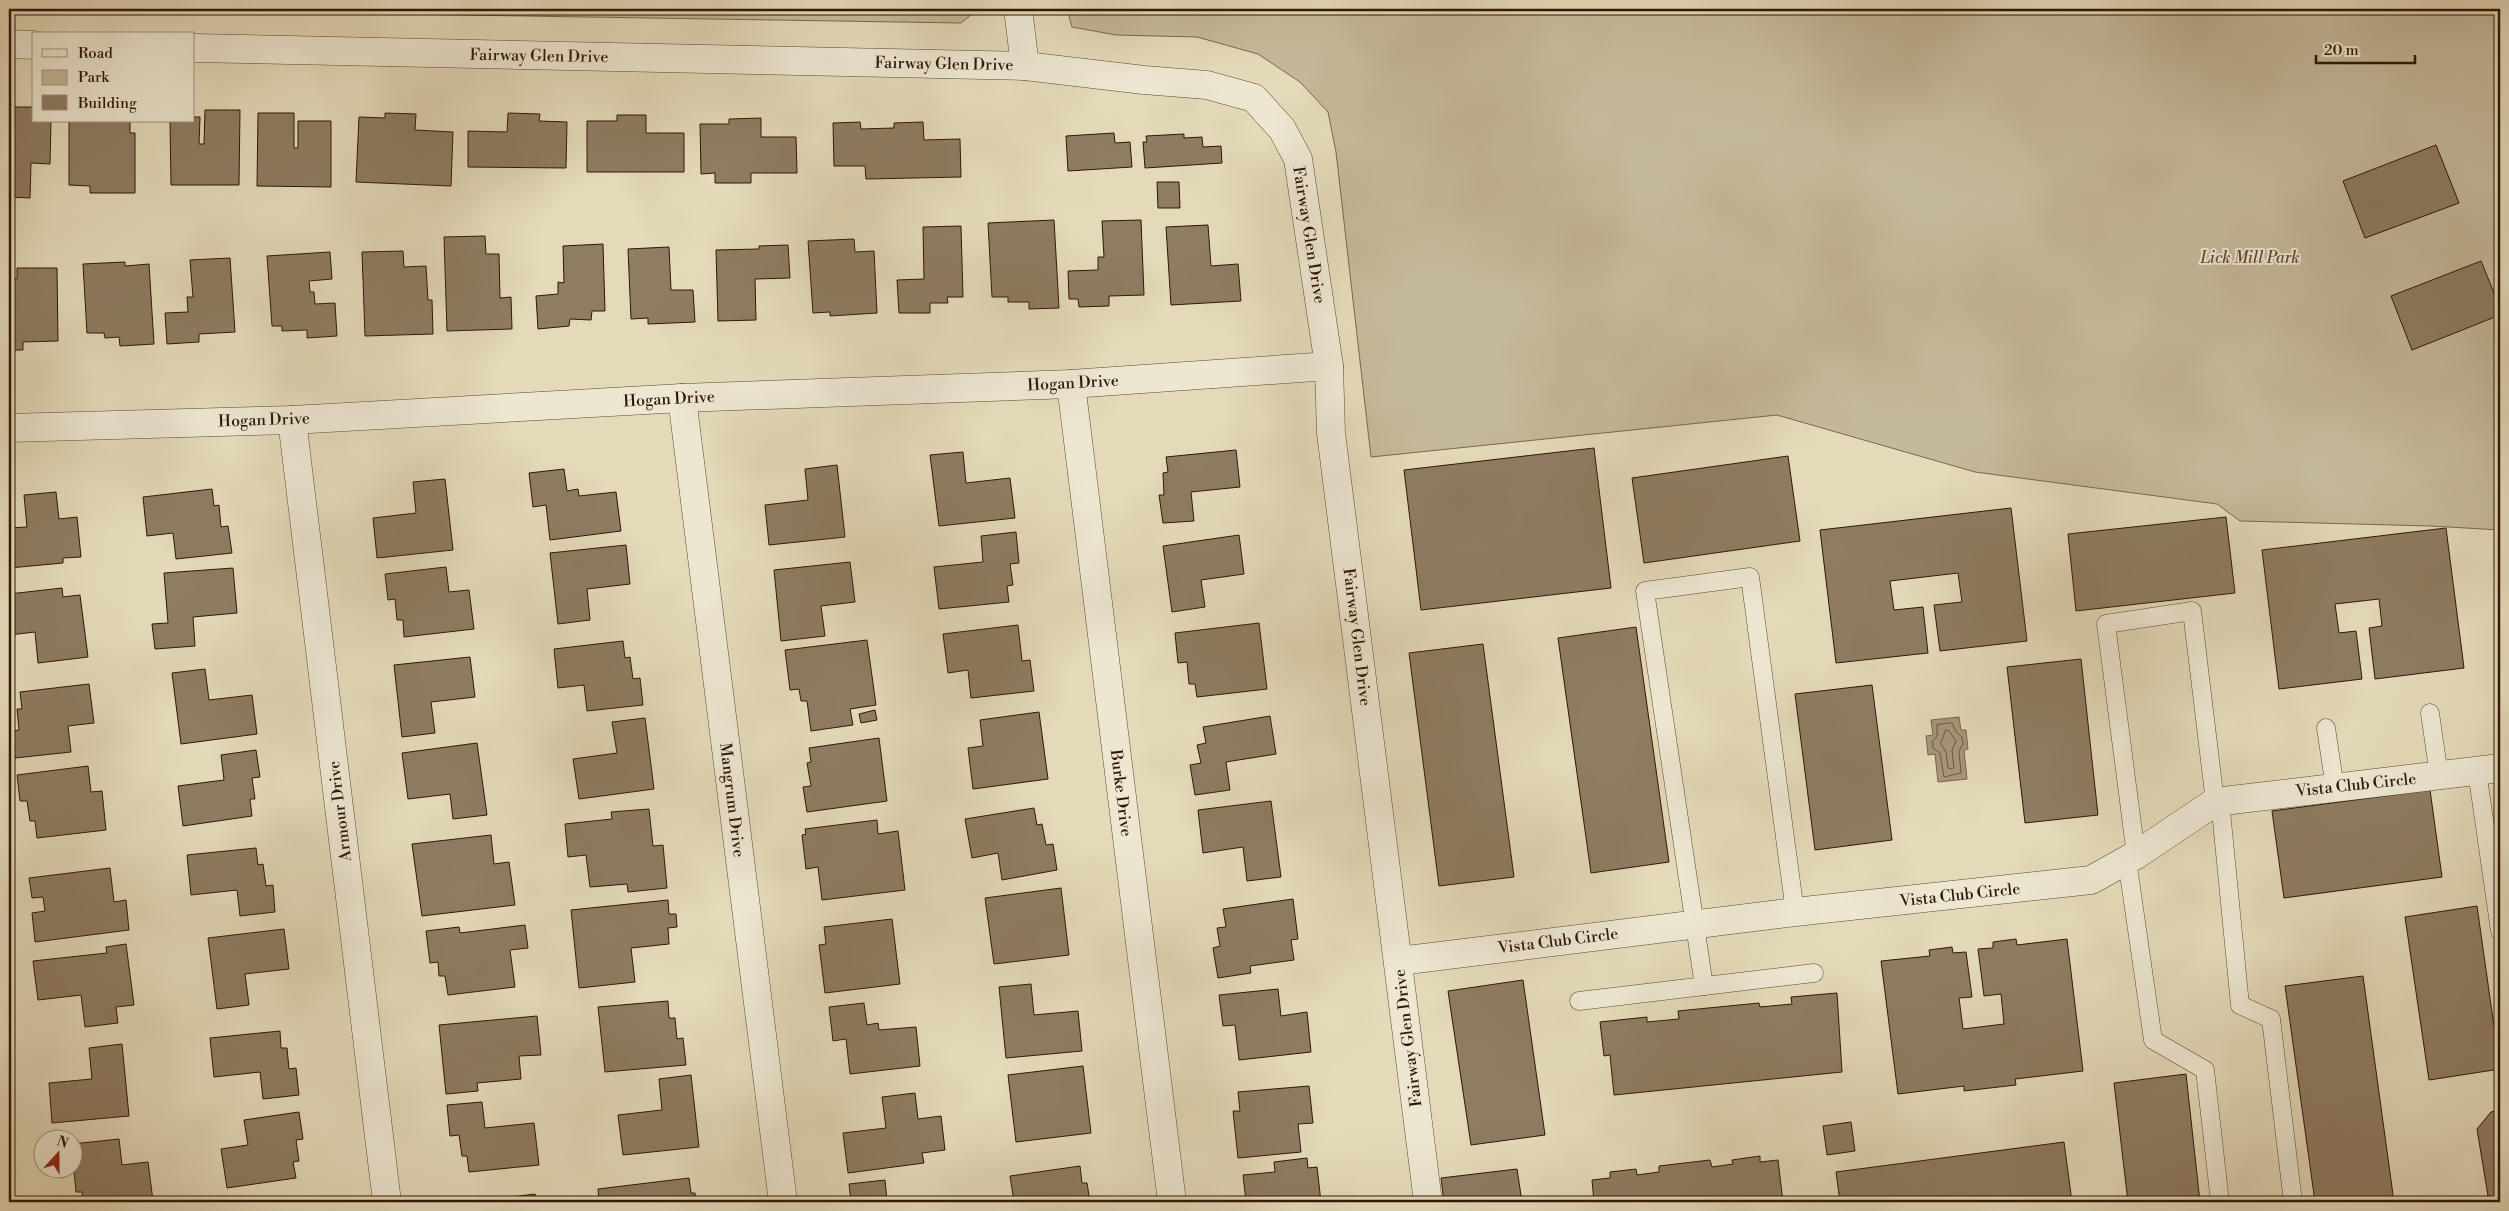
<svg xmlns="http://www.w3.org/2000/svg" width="2509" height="1211" font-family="'Libre Bodoni',serif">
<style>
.green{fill:#c5b99b;stroke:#7a6850}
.water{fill:#a7977c;stroke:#77634d}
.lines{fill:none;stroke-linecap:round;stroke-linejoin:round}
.shore{stroke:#6c5641;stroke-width:1}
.building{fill:#8e7c63;stroke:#301606}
.service-casing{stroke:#5d4733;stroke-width:19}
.minor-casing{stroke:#5d4733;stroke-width:29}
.service{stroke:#ede7d2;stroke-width:18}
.minor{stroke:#ede7d2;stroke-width:28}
.labels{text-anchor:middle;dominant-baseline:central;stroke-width:4;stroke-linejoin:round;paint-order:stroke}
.street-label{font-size:16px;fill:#301606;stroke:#ede7d2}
.park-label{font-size:16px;font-style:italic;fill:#5d4733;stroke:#ede7d2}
</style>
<rect width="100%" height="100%" fill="#e4dab9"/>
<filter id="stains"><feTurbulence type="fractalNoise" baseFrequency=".004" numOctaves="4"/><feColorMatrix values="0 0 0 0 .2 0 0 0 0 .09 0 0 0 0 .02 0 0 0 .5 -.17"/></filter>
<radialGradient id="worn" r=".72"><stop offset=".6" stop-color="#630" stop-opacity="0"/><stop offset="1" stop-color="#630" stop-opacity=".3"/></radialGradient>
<g class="green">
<polygon points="85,9 978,9 961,23"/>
<polygon points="1067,9 2493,9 2500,23 2500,530 2431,526 2240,521 2217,504 1975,472 1777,415 1371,457 1336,152 1328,112 1300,82 1258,54 1197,37 1116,35 1072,27"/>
</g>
<polygon class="water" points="1959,717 1961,730 1966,730 1968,749 1964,750 1967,779 1938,782 1935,754 1928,755 1926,736 1933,735 1931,720"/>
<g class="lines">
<g class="shore">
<polygon points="1952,723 1956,732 1962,737 1963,744 1959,751 1961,773 1944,777 1940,753 1933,748 1932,742 1937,736 1937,725"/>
<polygon points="1946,730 1949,731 1956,741 1952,750 1954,767 1952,769 1948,768 1946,752 1941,744"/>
</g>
</g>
<g class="building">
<polygon points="11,107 34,107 34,121 51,121 50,164 31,163 30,198 9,197"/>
<polygon points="205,110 240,110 239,185 171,185 170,121 194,121 194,117 200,117 199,144 204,144"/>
<polygon points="258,113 294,113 294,148 298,148 298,121 331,121 331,187 257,186"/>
<polygon points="385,113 416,114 415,130 453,132 451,186 356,182 359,117 385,118"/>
<polygon points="508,113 540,114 539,121 567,122 566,168 468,167 468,131 507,132"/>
<polygon points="617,115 646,115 646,133 684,133 684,172 587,172 587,121 617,121"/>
<polygon points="761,118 761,137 796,137 797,173 751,173 751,183 715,183 715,173 701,174 700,124 729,124 729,119"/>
<polygon points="69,121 130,121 130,133 135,133 135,193 90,193 90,186 69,185"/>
<polygon points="860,122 861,129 894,128 894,123 923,122 924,140 960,139 961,177 866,179 865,166 834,166 833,123"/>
<polygon points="1114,133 1115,143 1130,142 1132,167 1068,171 1066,136"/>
<polygon points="1184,134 1184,138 1202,137 1203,147 1221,146 1222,163 1145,168 1143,142 1147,142 1146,136"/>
<polygon points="2436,145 2459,203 2365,238 2343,181"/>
<polygon points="1157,182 1179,182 1180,208 1158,208"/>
<polygon points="1054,220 1059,308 1029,309 1029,302 1008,302 1008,297 992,297 988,223"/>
<polygon points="1141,220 1144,295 1109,296 1109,306 1079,307 1078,299 1069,299 1068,271 1098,270 1098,257 1104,257 1102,221"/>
<polygon points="1208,225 1211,266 1238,264 1241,301 1171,305 1166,227"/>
<polygon points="961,226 963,297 947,297 948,303 930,303 930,313 899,313 897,280 924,279 923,227"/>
<polygon points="485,236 486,254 499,254 500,298 511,297 512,329 447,331 444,237"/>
<polygon points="854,239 855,252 874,251 877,313 830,316 830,312 813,313 808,241"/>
<polygon points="603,244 605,311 592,311 591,320 570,319 569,326 538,329 536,296 558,294 558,282 564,283 563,246"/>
<polygon points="788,245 790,278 755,279 756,320 718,321 716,250 759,249 759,246"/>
<polygon points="669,247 671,290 693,290 695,322 648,324 648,318 631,319 628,249"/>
<polygon points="403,251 404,267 426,266 428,300 432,300 433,334 365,336 362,252"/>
<polygon points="330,252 332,279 309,281 310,292 314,292 315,304 335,303 337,336 307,338 307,330 282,331 282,326 272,326 267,256"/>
<polygon points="230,258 235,332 199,334 199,342 167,344 165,313 188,312 187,297 193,297 190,260"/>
<polygon points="2481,261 2500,308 2500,315 2412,350 2391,296"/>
<polygon points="125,262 125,266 149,264 154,344 120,346 119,337 105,338 104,333 87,333 83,264"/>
<polygon points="17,268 57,268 58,341 23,342 23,350 9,350 9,279 17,279"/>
<polygon points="1594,448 1611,588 1421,610 1404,470"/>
<polygon points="1236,450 1240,487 1191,492 1194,521 1163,523 1159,495 1164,495 1163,473 1168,472 1166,457"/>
<polygon points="963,452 966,483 1010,478 1015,518 939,526 930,455"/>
<polygon points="1788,456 1800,541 1644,563 1632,478"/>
<polygon points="837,465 845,537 769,545 765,505 808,500 805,469"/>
<polygon points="564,469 567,491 578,489 579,496 616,492 621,531 550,540 546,505 533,507 529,473"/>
<polygon points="445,479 453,550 377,558 373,518 416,513 413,482"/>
<polygon points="212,489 214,506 219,505 221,527 228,526 232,553 176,559 173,533 147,536 143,497"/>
<polygon points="56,492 59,519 77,517 81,557 63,558 63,563 9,568 9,528 27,527 24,495"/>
<polygon points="2011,508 2027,641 1940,651 1934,605 1962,602 1958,573 1890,581 1894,610 1923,607 1928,653 1836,663 1820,530"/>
<polygon points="2226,517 2235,593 2076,611 2068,534"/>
<polygon points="2446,528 2464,668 2375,679 2369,628 2382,626 2379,599 2335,604 2339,633 2356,631 2362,679 2279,689 2262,550"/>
<polygon points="1016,532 1019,563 1010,564 1013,585 1007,586 1009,602 939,609 934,567 983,562 981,536"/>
<polygon points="1239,535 1244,574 1201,580 1205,607 1172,612 1163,546"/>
<polygon points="626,545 630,584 587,589 590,620 558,624 550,553"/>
<polygon points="850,562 855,602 821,606 825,636 781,641 774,570"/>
<polygon points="446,567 449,592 469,590 474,629 404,637 403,620 397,620 395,599 388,600 385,574"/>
<polygon points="233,568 237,613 193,617 195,646 155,649 152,624 168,623 164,573"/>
<polygon points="62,588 63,597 80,595 88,657 38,663 35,632 9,635 9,594"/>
<polygon points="1259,623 1267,689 1197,697 1195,684 1189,684 1187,662 1178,663 1175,633"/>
<polygon points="1018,625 1022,661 1030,660 1034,691 971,698 968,670 948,673 943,634"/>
<polygon points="1636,627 1669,862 1591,873 1558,638"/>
<polygon points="867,640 876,705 850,709 853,725 811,731 807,701 801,701 799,689 790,690 785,650"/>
<polygon points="623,641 625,658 630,657 633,679 640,678 643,705 587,711 584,685 558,688 554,649"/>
<polygon points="1483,644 1514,877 1439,886 1409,653"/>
<polygon points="470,657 475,697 431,702 435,733 402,737 394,665"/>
<polygon points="2081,659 2098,815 2025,823 2007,667"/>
<polygon points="205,669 209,700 252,695 257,734 181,744 172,673"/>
<polygon points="89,684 94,723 68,726 71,752 15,758 12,731 19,730 17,709 22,709 20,692"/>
<polygon points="1872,685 1892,840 1815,850 1795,694"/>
<polygon points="875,710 877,720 861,723 859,714"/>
<polygon points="1039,712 1048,779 973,789 968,748 983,746 980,720"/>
<polygon points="1270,716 1276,754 1226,762 1230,790 1195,795 1190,765 1201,763 1197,745 1206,743 1203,727"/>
<polygon points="645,718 654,789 579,799 573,759 617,753 612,722"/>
<polygon points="879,738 887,801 807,812 803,787 811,786 807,763 811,762 809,748"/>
<polygon points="477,743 487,815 453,819 450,794 408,799 402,753"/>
<polygon points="256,750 260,777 252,778 255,799 250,799 252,816 183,826 178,786 224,780 221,755"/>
<polygon points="88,766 91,792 102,791 106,830 37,838 35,821 30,821 27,801 20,801 17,775"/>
<polygon points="2430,790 2442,877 2284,898 2272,811"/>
<polygon points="1271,801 1281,877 1247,881 1243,847 1203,853 1198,810"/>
<polygon points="1034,808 1037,825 1042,824 1046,845 1053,844 1057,870 1002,880 998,853 972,858 965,819"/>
<polygon points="649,809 653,846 663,845 667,888 628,892 627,884 590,887 586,855 568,857 565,824 612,819 611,812"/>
<polygon points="877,820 878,834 898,831 905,890 822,900 818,867 806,869 802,835 806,834 805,829"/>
<polygon points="491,835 494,864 509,862 515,905 422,916 412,844"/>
<polygon points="256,848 258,865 263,864 266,886 273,885 275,912 240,916 237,890 191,895 187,855"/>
<polygon points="110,868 114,902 126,900 129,930 35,942 32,913 45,911 43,897 32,898 29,878"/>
<polygon points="1061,888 1069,955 994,964 985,898"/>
<polygon points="1293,899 1298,939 1291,940 1294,960 1250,966 1251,973 1218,978 1213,948 1220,946 1217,928 1226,927 1223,909"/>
<polygon points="668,900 669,914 676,914 677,927 668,928 669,944 631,948 635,982 579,988 571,910"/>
<polygon points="2477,906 2500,1069 2429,1080 2405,917"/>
<polygon points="892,919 900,984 825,993 819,945 826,944 824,927"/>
<polygon points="525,925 528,948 510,950 515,987 448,995 445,976 439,976 438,962 430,963 426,931 459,927 460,933"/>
<polygon points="284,929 289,969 245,974 249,1005 217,1009 208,938"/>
<polygon points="2016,939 2017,945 2067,939 2083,1071 2015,1079 2016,1085 1964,1091 1964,1086 1898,1094 1881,961 1930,956 1929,950 1952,947 1953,953 1966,952 1972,997 1959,998 1963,1029 2004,1024 2001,994 1984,996 1978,949 1993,948 1993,942"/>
<polygon points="126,944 134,1005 116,1007 118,1023 85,1027 81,995 38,1000 33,961 107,953 106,947"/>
<polygon points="2363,976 2394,1202 2315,1202 2285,986"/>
<polygon points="1523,980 1545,1135 1471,1145 1448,991"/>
<polygon points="1031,984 1034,1015 1078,1011 1082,1051 1006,1058 999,987"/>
<polygon points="1278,989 1281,1016 1307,1012 1311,1052 1239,1060 1235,1025 1223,1026 1219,995"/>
<polygon points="1837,993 1842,1072 1614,1095 1610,1055 1604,1056 1600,1022 1647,1017 1647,1022 1679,1019 1678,1011 1759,1003 1760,1007 1792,1004 1791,997"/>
<polygon points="668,1001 669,1018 675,1018 677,1039 683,1038 686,1065 605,1072 598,1007"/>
<polygon points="864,1003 867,1025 878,1023 879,1030 916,1027 920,1066 850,1074 846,1039 833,1041 829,1007"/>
<polygon points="537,1016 541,1055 519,1056 521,1079 477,1083 478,1091 446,1094 439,1025"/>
<polygon points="280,1031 281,1048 287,1048 289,1069 296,1068 299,1095 263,1099 260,1072 214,1077 210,1038"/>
<polygon points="122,1044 129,1116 52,1123 49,1083 92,1079 89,1048"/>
<polygon points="1083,1066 1091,1133 1016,1142 1008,1075"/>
<polygon points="2186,1074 2200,1202 2128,1202 2114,1083"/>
<polygon points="691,1075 699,1147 623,1155 618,1115 662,1110 659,1079"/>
<polygon points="1309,1086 1313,1123 1298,1124 1301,1152 1238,1158 1233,1111 1240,1111 1238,1092"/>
<polygon points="915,1093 918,1119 941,1116 945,1150 922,1153 924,1163 848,1173 843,1133 886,1128 882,1097"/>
<polygon points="482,1102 485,1128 534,1123 539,1165 469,1172 467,1156 462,1156 459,1135 450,1136 447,1105"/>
<polygon points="2500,1110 2500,1202 2489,1202 2477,1129 2491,1112"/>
<polygon points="299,1112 303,1139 296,1140 299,1161 293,1162 296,1178 227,1188 221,1149 248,1145 244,1120"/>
<polygon points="1851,1122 1855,1151 1827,1155 1823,1126"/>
<polygon points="119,1139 122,1165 148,1162 153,1201 83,1202 82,1192 76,1192 74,1171 67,1172 66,1168 72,1168 72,1144"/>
<polygon points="2064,1142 2072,1202 1840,1202 1836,1172"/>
<polygon points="1760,1156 1760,1162 1778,1160 1783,1202 1594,1202 1592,1180 1610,1178 1610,1172 1636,1169 1637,1175 1659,1172 1659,1166 1710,1160 1712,1167 1733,1164 1732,1160"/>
<polygon points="1307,1158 1308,1168 1317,1167 1321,1202 1246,1202 1243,1175 1275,1172 1274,1162"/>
<polygon points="1080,1166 1082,1183 1087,1183 1090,1202 1014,1202 1010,1176"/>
<polygon points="1517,1169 1522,1202 1444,1202 1441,1178"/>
<polygon points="689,1178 691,1193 695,1193 696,1202 599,1202 598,1189"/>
<polygon points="885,1180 887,1201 898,1200 898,1202 851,1202 849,1184"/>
<polygon points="535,1194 536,1202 503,1202 503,1198"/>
</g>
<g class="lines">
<g class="service-casing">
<g id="service">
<polyline points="2430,713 2439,776"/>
<polyline points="2326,728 2335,788"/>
<polyline points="2477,771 2500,931"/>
<polyline points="2220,801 2240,1005 2271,1019 2293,1202"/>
<polyline points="2136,855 2106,624 2192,611 2215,802"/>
<polyline points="2127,860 2153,1040 2205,1070 2220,1202"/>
<polyline points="1704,986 1645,591 1750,577 1795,912"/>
<polyline points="1579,1001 1814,973"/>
</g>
</g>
<g class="minor-casing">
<g id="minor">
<polyline points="1018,9 1025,66"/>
<polyline points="9,44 34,45"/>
<polyline points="194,48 1025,66 1144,80 1207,85 1254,98 1282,129 1298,159 1329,366 1331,433 1428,1202"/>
<polyline points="1071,384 1172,1202"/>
<polyline points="682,398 783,1202"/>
<polyline points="292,420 387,1202"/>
<polyline points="9,428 292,420 682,398 1071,384 1329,366"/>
<polyline points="1399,961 1795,912 2091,880 2136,855 2215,802 2500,768"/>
</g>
</g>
<use href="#service" class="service"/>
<use href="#minor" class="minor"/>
</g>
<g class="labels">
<g class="street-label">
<text transform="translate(539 56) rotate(1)">Fairway Glen Drive</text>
<text transform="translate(944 64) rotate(1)">Fairway Glen Drive</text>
<text transform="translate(1309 235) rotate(81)">Fairway Glen Drive</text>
<text transform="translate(1073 383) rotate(-3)">Hogan Drive</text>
<text transform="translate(669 399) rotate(-3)">Hogan Drive</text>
<text transform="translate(264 420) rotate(-2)">Hogan Drive</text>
<text transform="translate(1357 637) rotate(83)">Fairway Glen Drive</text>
<text transform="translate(2356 785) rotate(-6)">Vista Club Circle</text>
<text transform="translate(1121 793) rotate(83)">Burke Drive</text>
<text transform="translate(732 800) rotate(83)">Mangrum Drive</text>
<text transform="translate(340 811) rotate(-97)">Armour Drive</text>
<text transform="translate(1960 895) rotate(-6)">Vista Club Circle</text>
<text transform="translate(1558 941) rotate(-7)">Vista Club Circle</text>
<text transform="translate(1408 1038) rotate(-97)">Fairway Glen Drive</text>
</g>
<g class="park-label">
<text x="2250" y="258">Lick Mill Park</text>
</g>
</g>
<rect width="2509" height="1211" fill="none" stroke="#e4dab9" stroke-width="30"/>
<rect x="10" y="10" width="2489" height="1191" fill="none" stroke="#301606" stroke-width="2.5"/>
<rect x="15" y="15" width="2479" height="1181" fill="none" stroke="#301606"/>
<rect x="32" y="32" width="162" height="90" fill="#ede7d2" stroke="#a19380"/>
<rect x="42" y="49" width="25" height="8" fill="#ede7d2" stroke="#a19380"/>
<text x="78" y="58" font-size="15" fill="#301606">Road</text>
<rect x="42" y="70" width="25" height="15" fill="#c5b99b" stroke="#a19380"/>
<text x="78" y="82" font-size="15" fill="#301606">Park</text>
<rect x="42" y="95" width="25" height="15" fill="#8e7c63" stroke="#a19380"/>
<text x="78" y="108" font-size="15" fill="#301606">Building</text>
<g transform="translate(58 1154) rotate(21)"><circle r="24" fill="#ede7d2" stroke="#a19380"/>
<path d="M0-4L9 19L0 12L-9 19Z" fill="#8f2418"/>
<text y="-8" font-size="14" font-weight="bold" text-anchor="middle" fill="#301606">N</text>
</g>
<path d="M2316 55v8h99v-8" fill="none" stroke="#301606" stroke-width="2.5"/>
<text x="2324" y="55" font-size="15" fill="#301606" stroke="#ede7d2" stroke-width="4" paint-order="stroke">20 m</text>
<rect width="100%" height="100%" filter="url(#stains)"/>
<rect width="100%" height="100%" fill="url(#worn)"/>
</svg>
